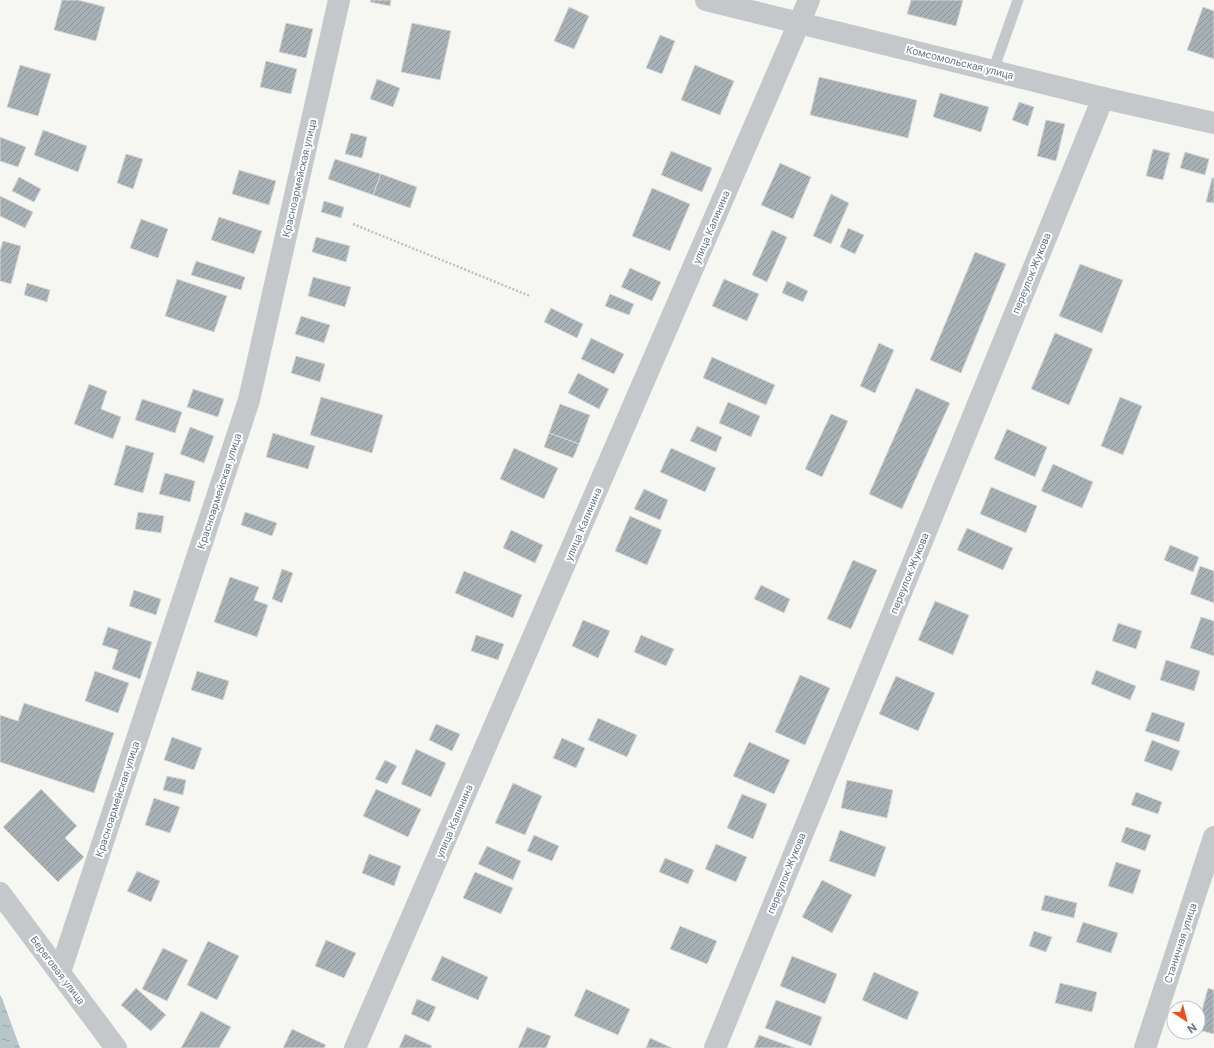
<svg xmlns="http://www.w3.org/2000/svg" width="1214" height="1048" font-family="Inter,sans-serif">
<style>
.water{fill:url(#water-ripples)}
.building{fill:url(#building-hatch);stroke:#d8d8d6}
.lines{fill:none;stroke-linecap:round;stroke-linejoin:round}
.path{stroke:#bec0c2;stroke-width:2.5;stroke-dasharray:2 2;stroke-linecap:butt}
.lane{stroke:#c4c8cb;stroke-width:11}
.street{stroke:#c4c8cb;stroke-width:22}
.labels{text-anchor:middle;dominant-baseline:central;stroke-width:4;stroke-linejoin:round;paint-order:stroke}
.street-label{font-size:10px;fill:#657685;stroke:#fff}
</style>
<defs>
<pattern id="water-ripples" width="26" height="14" patternUnits="userSpaceOnUse"><rect width="26" height="14" fill="#b9c6c9"/><path d="M2 4q2-2 4 0t4 0M15 11q2-2 4 0t4 0" fill="none" stroke="#9aa5a9"/></pattern>
<pattern id="building-hatch" width="6" height="6" patternUnits="userSpaceOnUse"><rect width="6" height="6" fill="#a8b1b6"/><path d="M-1 1l2-2M0 6l6-6M5 7l2-2" fill="none" stroke="#8c959a"/></pattern>
</defs>
<rect width="100%" height="100%" fill="#f6f6f3"/>
<polygon class="water" points="0,995 2,998 20,1048 0,1048"/>
<g class="building">
<polygon points="62,0 78,0 105,7 96,41 54,30"/>
<polygon points="371,0 391,0 390,6 370,2"/>
<polygon points="911,0 963,0 956,26 907,14"/>
<polygon points="569,7 589,16 574,49 554,41"/>
<polygon points="1203,7 1214,11 1214,59 1187,50"/>
<polygon points="286,23 313,29 306,58 279,52"/>
<polygon points="412,23 451,31 440,80 401,72"/>
<polygon points="660,35 675,41 662,74 646,68"/>
<polygon points="266,61 297,69 291,94 260,87"/>
<polygon points="20,65 51,74 38,116 7,107"/>
<polygon points="695,65 734,81 720,115 681,100"/>
<polygon points="819,77 917,100 908,138 810,115"/>
<polygon points="377,79 400,88 393,107 370,99"/>
<polygon points="940,93 989,107 981,132 933,117"/>
<polygon points="1019,102 1034,107 1028,126 1012,120"/>
<polygon points="1046,120 1065,124 1056,161 1037,156"/>
<polygon points="43,130 87,146 78,172 34,155"/>
<polygon points="351,133 367,137 362,158 345,154"/>
<polygon points="0,137 26,147 18,167 0,161"/>
<polygon points="1153,149 1170,153 1163,180 1146,176"/>
<polygon points="671,151 712,168 702,192 661,175"/>
<polygon points="1185,152 1209,159 1205,175 1180,168"/>
<polygon points="126,154 143,159 133,189 117,183"/>
<polygon points="335,159 381,174 373,195 328,179"/>
<polygon points="780,163 811,177 793,219 761,205"/>
<polygon points="239,170 276,181 269,205 232,194"/>
<polygon points="381,174 417,187 410,208 373,195"/>
<polygon points="19,177 41,189 34,202 12,191"/>
<polygon points="1212,178 1214,178 1214,203 1206,202"/>
<polygon points="652,188 690,204 670,251 632,236"/>
<polygon points="831,194 849,203 831,244 813,236"/>
<polygon points="0,196 33,212 25,228 0,216"/>
<polygon points="324,201 344,207 341,218 321,212"/>
<polygon points="219,217 262,231 254,254 211,240"/>
<polygon points="141,219 168,229 158,258 130,248"/>
<polygon points="848,228 864,235 855,254 840,247"/>
<polygon points="772,230 787,237 767,282 752,275"/>
<polygon points="316,237 350,246 346,262 312,252"/>
<polygon points="3,241 21,246 11,284 0,281 0,251"/>
<polygon points="975,252 1006,264 961,373 930,360"/>
<polygon points="196,261 245,277 241,290 191,275"/>
<polygon points="1080,264 1123,280 1102,333 1059,316"/>
<polygon points="630,268 661,282 652,301 621,287"/>
<polygon points="313,277 351,287 345,307 308,296"/>
<polygon points="177,279 227,296 214,332 165,316"/>
<polygon points="724,279 759,294 747,321 712,306"/>
<polygon points="787,281 808,291 803,302 782,293"/>
<polygon points="27,283 50,290 47,302 24,295"/>
<polygon points="610,294 634,304 629,315 605,306"/>
<polygon points="551,308 583,324 577,338 544,322"/>
<polygon points="301,316 330,325 324,343 295,334"/>
<polygon points="1055,333 1093,349 1069,405 1031,389"/>
<polygon points="591,338 624,354 614,374 581,359"/>
<polygon points="879,343 894,350 875,393 860,386"/>
<polygon points="296,356 325,364 320,382 291,373"/>
<polygon points="712,357 775,385 766,405 703,378"/>
<polygon points="578,373 609,389 599,409 568,393"/>
<polygon points="89,384 107,391 101,409 121,417 113,439 74,424"/>
<polygon points="916,388 950,403 902,509 869,494"/>
<polygon points="193,389 224,399 218,417 187,407"/>
<polygon points="321,397 383,415 372,453 310,435"/>
<polygon points="1120,397 1142,406 1123,455 1101,446"/>
<polygon points="142,399 182,412 175,433 135,420"/>
<polygon points="728,402 760,416 751,437 719,423"/>
<polygon points="560,404 590,415 579,444 549,433"/>
<polygon points="831,414 848,421 822,477 805,469"/>
<polygon points="697,426 722,437 716,452 690,441"/>
<polygon points="190,427 214,436 204,463 180,454"/>
<polygon points="1007,429 1047,447 1035,477 994,459"/>
<polygon points="273,433 315,446 308,469 266,457"/>
<polygon points="549,433 579,444 573,458 544,447"/>
<polygon points="126,445 154,453 143,493 114,485"/>
<polygon points="514,448 558,468 544,499 500,479"/>
<polygon points="671,448 716,468 705,492 660,472"/>
<polygon points="1053,464 1093,482 1082,508 1041,491"/>
<polygon points="165,473 195,481 190,502 159,494"/>
<polygon points="991,487 1037,506 1026,533 980,514"/>
<polygon points="644,489 668,500 660,520 634,509"/>
<polygon points="138,512 164,516 161,533 135,529"/>
<polygon points="245,512 277,523 272,536 241,525"/>
<polygon points="630,516 662,530 647,565 615,551"/>
<polygon points="967,528 1013,548 1003,570 957,550"/>
<polygon points="511,530 543,545 535,563 503,548"/>
<polygon points="1170,545 1199,557 1193,572 1164,560"/>
<polygon points="853,560 877,570 851,629 827,619"/>
<polygon points="1200,566 1214,571 1214,603 1190,594"/>
<polygon points="282,569 293,573 282,603 272,599"/>
<polygon points="464,571 522,595 513,618 455,593"/>
<polygon points="230,577 259,587 254,600 268,605 257,637 214,622"/>
<polygon points="761,585 790,599 784,613 754,599"/>
<polygon points="134,590 161,599 156,615 129,606"/>
<polygon points="935,601 969,615 953,655 918,640"/>
<polygon points="1201,617 1214,621 1214,656 1190,648"/>
<polygon points="583,620 610,631 598,658 572,646"/>
<polygon points="1118,623 1142,631 1136,649 1112,641"/>
<polygon points="108,627 152,642 140,679 112,669 118,650 102,645"/>
<polygon points="476,635 504,644 498,660 471,651"/>
<polygon points="641,635 674,649 666,666 634,652"/>
<polygon points="1166,660 1200,671 1194,691 1160,680"/>
<polygon points="1096,670 1136,686 1130,700 1091,684"/>
<polygon points="95,671 129,683 118,713 85,701"/>
<polygon points="197,671 229,681 223,700 191,690"/>
<polygon points="800,675 830,688 805,745 775,732"/>
<polygon points="896,676 935,693 918,731 879,714"/>
<polygon points="24,703 114,733 94,793 0,762 0,715 18,721"/>
<polygon points="1152,712 1185,723 1179,742 1145,731"/>
<polygon points="598,718 637,735 627,757 588,740"/>
<polygon points="436,724 460,734 452,751 429,740"/>
<polygon points="172,737 202,748 194,770 164,760"/>
<polygon points="562,738 585,748 576,768 553,758"/>
<polygon points="1152,740 1180,751 1172,771 1144,761"/>
<polygon points="749,742 790,760 774,794 733,776"/>
<polygon points="416,749 446,763 431,797 401,784"/>
<polygon points="385,760 397,766 387,784 375,779"/>
<polygon points="167,776 186,780 183,795 163,790"/>
<polygon points="847,780 893,790 887,818 841,808"/>
<polygon points="513,783 542,796 525,835 495,823"/>
<polygon points="41,789 77,826 65,838 84,857 58,882 3,827"/>
<polygon points="376,789 421,809 408,837 363,816"/>
<polygon points="1136,792 1162,802 1158,814 1131,805"/>
<polygon points="742,794 767,804 753,839 727,828"/>
<polygon points="154,798 180,807 170,833 145,825"/>
<polygon points="1126,827 1151,835 1145,851 1121,842"/>
<polygon points="840,830 886,847 875,877 829,861"/>
<polygon points="534,835 559,846 552,861 527,851"/>
<polygon points="716,844 747,857 736,882 705,869"/>
<polygon points="487,846 521,861 513,880 478,864"/>
<polygon points="369,854 401,866 394,886 362,873"/>
<polygon points="665,858 694,870 688,884 659,872"/>
<polygon points="1116,862 1141,870 1133,894 1108,886"/>
<polygon points="137,871 160,881 151,902 127,891"/>
<polygon points="475,872 513,888 501,914 463,898"/>
<polygon points="822,880 852,895 832,933 802,917"/>
<polygon points="1045,895 1077,903 1074,918 1041,910"/>
<polygon points="1083,922 1118,933 1111,953 1076,942"/>
<polygon points="680,926 717,941 707,964 670,949"/>
<polygon points="1034,931 1052,937 1046,952 1029,946"/>
<polygon points="326,940 356,953 344,978 315,966"/>
<polygon points="208,941 239,956 217,1000 187,985"/>
<polygon points="163,948 188,960 167,1001 142,989"/>
<polygon points="442,956 488,977 478,1000 431,980"/>
<polygon points="792,956 837,974 825,1004 780,986"/>
<polygon points="874,972 919,992 907,1020 862,1000"/>
<polygon points="1060,983 1097,992 1092,1012 1055,1003"/>
<polygon points="136,988 166,1015 151,1031 121,1005"/>
<polygon points="1208,988 1214,990 1214,1034 1198,1030 1198,1025"/>
<polygon points="586,989 630,1009 618,1035 574,1016"/>
<polygon points="417,999 436,1007 429,1022 411,1014"/>
<polygon points="776,1000 822,1017 811,1046 765,1028"/>
<polygon points="201,1011 231,1027 219,1048 181,1048"/>
<polygon points="527,1027 551,1036 546,1048 518,1048"/>
<polygon points="292,1029 326,1045 324,1048 283,1048"/>
<polygon points="405,1034 432,1046 431,1048 399,1048"/>
<polygon points="759,1035 795,1048 754,1048"/>
<polygon points="650,1038 672,1048 646,1048"/>
</g>
<g class="lines">
<polyline class="path" points="353,224 530,296"/>
<polyline class="lane" points="993,71 1018,0"/>
<g class="street">
<polyline points="706,0 1103,98 1214,123"/>
<polyline points="0,893 116,1048"/>
<polyline points="60,972 249,400 339,0"/>
<polyline points="355,1048 809,0"/>
<polyline points="715,1048 1103,98"/>
<polyline points="1145,1048 1214,837"/>
</g>
</g>
<g class="labels">
<g class="street-label">
<text transform="translate(960 62) rotate(14)">Комсомольская улица</text>
<text transform="translate(299 178) rotate(-77)">Красноармейская улица</text>
<text transform="translate(711 227) rotate(-67)">улица Калинина</text>
<text transform="translate(1031 273) rotate(-68)">переулок Жукова</text>
<text transform="translate(219 491) rotate(-72)">Красноармейская улица</text>
<text transform="translate(583 524) rotate(-67)">улица Калинина</text>
<text transform="translate(909 573) rotate(-68)">переулок Жукова</text>
<text transform="translate(117 799) rotate(-72)">Красноармейская улица</text>
<text transform="translate(454 821) rotate(-67)">улица Калинина</text>
<text transform="translate(786 873) rotate(-68)">переулок Жукова</text>
<text transform="translate(1180 943) rotate(-72)">Станичная улица</text>
<text transform="translate(58 970) rotate(53)">Береговая улица</text>
</g>
</g>
<g transform="translate(1186 1020) rotate(144)"><circle r="19" fill="#ffffff" stroke="#c1c8ce"/>
<path d="M0-3L7 15L0 10L-7 15Z" fill="#e75122"/>
<text y="-6" font-size="11" font-weight="bold" text-anchor="middle" fill="#657685">N</text>
</g>
</svg>
